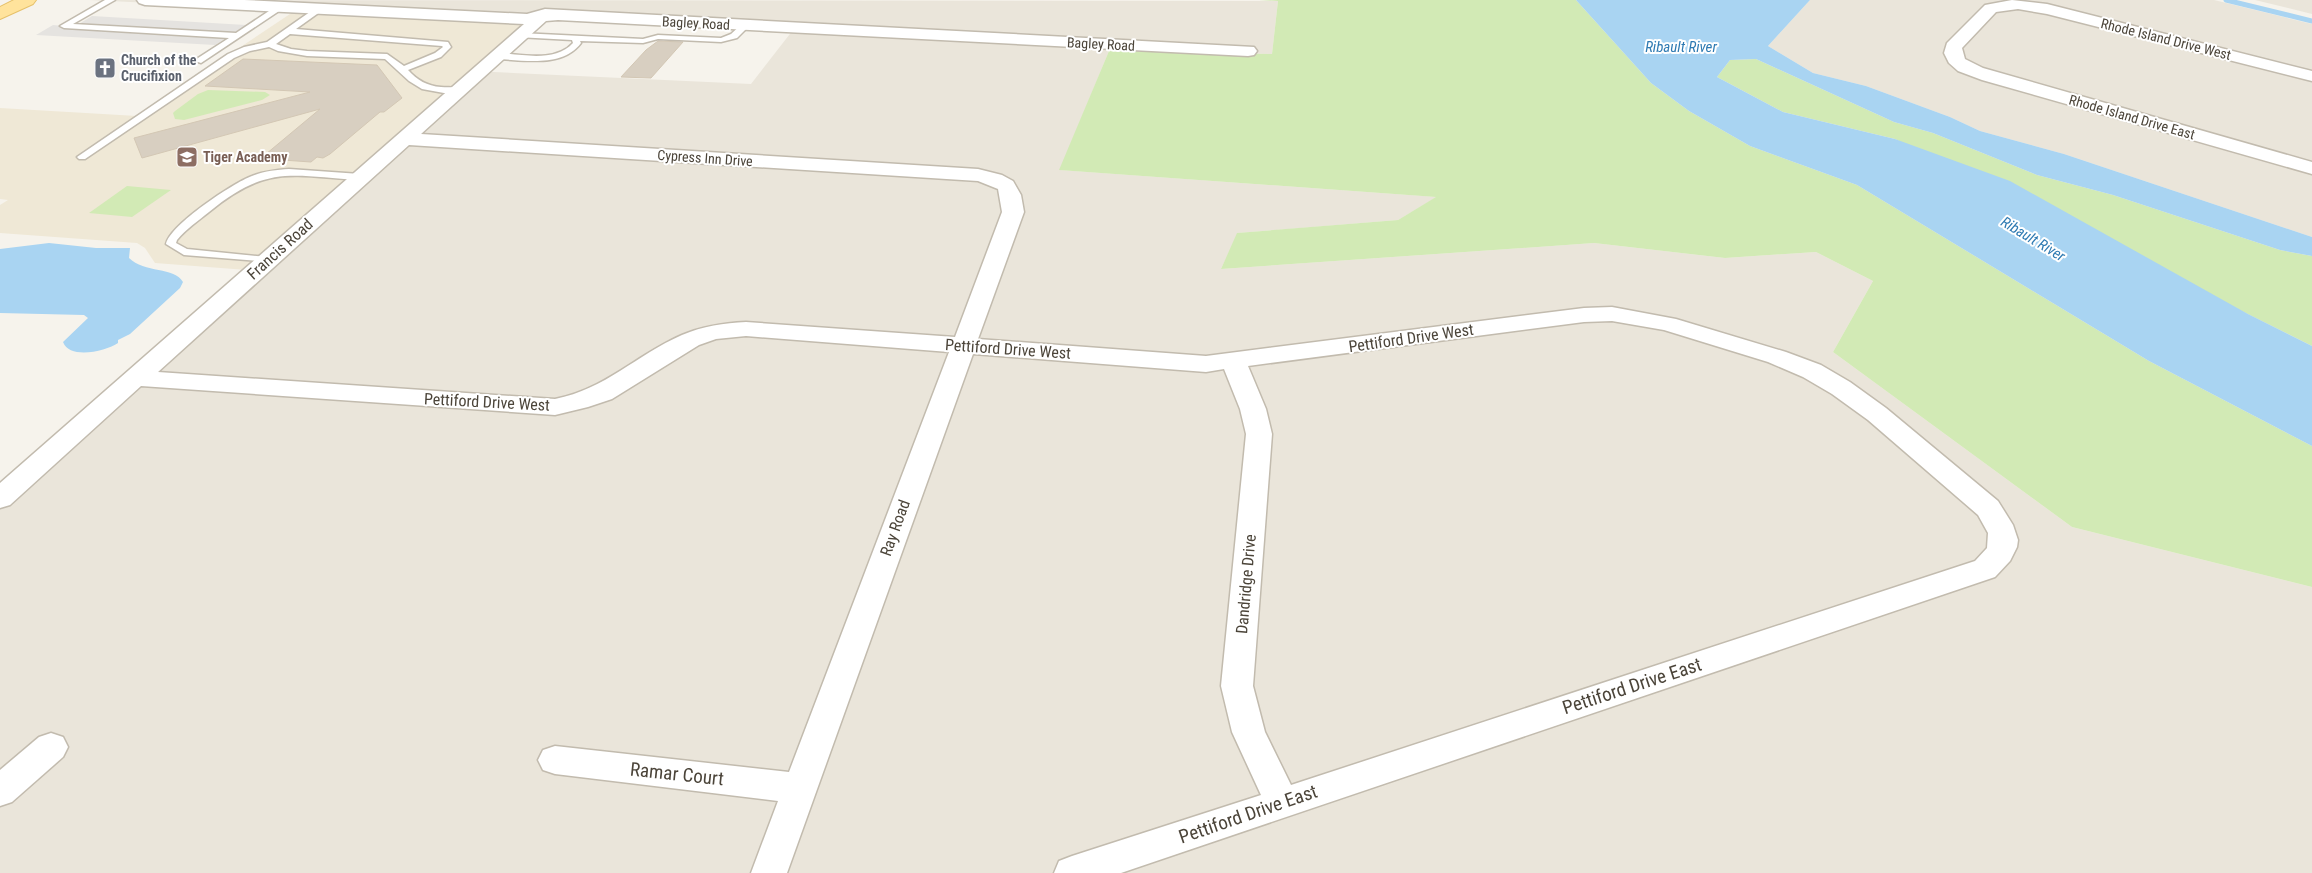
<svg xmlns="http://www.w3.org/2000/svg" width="2312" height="873" font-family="'Roboto Condensed',sans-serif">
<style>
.residential{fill:#eae5da}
.education{fill:#efe8d6}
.green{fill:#d2eab5}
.parking{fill:#e5e3e0}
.water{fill:#a9d4f2}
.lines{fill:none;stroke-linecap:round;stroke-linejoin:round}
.stream{stroke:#a9d4f2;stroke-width:5}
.building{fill:#d8cfc1;stroke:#d3c7b4}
.service-casing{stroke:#c2bbae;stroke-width:3}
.minor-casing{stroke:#c2bbae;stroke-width:3}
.primary-casing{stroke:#e6c16a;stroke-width:2}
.service{fill:#fff;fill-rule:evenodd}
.minor{fill:#fff;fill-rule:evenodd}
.primary{fill:#ffe39c;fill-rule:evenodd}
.labels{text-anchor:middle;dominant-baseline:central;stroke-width:4;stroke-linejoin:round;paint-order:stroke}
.far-street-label{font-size:14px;fill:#4b4439;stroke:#fff}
.far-worship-label{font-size:14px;font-weight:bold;fill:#5b616d;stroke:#fff;text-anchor:start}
.far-education-label{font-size:14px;font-weight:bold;fill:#785e54;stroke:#fff;text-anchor:start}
.far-water-label{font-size:15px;font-style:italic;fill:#2e7ab2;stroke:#fff}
.street-label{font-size:16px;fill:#4b4439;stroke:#fff}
.near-street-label{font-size:19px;fill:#4b4439;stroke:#fff}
</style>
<rect width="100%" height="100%" fill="#f6f3ec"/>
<g class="residential">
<polygon points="89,0 1278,1 1272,54 1109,51 1060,170 1437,197 1398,220 1238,233 1221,269 1594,243 1725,258 1816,252 1873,281 1833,352 2072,527 2312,587 2312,873 0,873 0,487 472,71 751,84 793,30 552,18 296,10"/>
<polygon points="1810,0 2214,0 2312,24 2312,237 2064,154 1980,131 1950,117 1866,86 1813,73 1768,46"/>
<polygon points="2255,0 2312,0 2312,14"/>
</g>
<polygon class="education" points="296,10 527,23 247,270 155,263 145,248 137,243 0,233 0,205 8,200 0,199 0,108 137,116"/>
<g class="green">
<polygon points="1259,0 1576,0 1651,83 1689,111 1750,146 1857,185 2149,361 2312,446 2312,587 2072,527 1833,352 1873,281 1816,252 1725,258 1594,243 1221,269 1237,233 1398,220 1436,197 1059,170 1109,51 1272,54 1278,1"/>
<polygon points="1756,59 1894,122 1933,133 2037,175 2113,195 2280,250 2312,256 2312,346 1895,139 1783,112 1717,77 1730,60"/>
<polygon points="208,90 265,92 270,95 262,100 184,120 175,119 173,113 175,111 198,94"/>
<polygon points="127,186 171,190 132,217 89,213"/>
</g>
<polygon class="parking" points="92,16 246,25 215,45 36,35 53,25 74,27"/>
<g class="water">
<polygon points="1576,0 1810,0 1768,46 1813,73 1866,86 1950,117 1980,131 2064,154 2312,237 2312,256 2280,250 2113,195 2037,175 1933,133 1894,122 1756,59 1730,60 1717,77 1783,112 1895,139 2010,181 2248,314 2312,346 2312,446 2149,361 1857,185 1750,146 1689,111 1651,83"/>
<path d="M 49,243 L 96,248 L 130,248 L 129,258 C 144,273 175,267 183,282 L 180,288 L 130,334 L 118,340 L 118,343 C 106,351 70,360 63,342 L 88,318 L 84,315 L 0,313 L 0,249 Z"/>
</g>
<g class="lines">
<polyline class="stream" points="2226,0 2312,21"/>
</g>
<g class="building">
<polygon points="658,41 683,42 651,78 621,77 646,50"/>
<polygon points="243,59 377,65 402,98 384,112 380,112 330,154 323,158 317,157 311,162 268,159 274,155 266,154 320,109 142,158 134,138 310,92 205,86"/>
</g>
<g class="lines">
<g class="service-casing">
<g id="service">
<polygon points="105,0 115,0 73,24 236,33 278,5 285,7 201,63 198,62 198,58 229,38 64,28 60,26"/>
<path d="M 317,7 L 324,9 L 296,29 L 448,42 L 451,47 L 441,57 L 408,70 C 417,80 427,86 441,87 C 448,88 456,86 461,90 L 457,93 L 444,93 L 422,89 L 409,81 L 385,59 L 307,56 L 278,51 L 269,47 L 250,51 L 234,58 L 85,159 L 79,159 L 77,157 L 228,54 L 244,47 L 267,42 ZM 290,34 L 442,46 L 443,47 L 435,53 L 404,66 L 387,54 L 307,51 L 291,49 L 276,44 Z"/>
<path d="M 743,23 L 750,25 L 737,38 L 721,42 L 658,39 L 643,43 L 580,41 L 581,43 C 562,68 525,60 497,59 L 493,56 L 497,53 C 521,54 555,63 573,43 L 572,40 L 517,37 L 516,35 L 520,33 L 643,39 L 658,35 L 721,38 L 731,34 Z"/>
<path d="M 289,169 L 360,174 L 365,177 L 360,180 C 291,176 267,164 209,212 C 198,221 186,229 177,240 L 176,243 L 187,249 L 267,257 L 271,258 L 271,262 L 184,255 L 166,244 C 170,225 233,183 252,176 C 264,171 276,170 289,169 Z"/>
</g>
</g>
<g class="minor-casing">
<g id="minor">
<path d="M 137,0 L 244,0 L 527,14 L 545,9 L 1254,47 L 1257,51 L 1254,55 L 1248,56 L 558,20 L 546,21 L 421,134 L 978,169 L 1002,175 L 1013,181 L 1021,195 L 1024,212 L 978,339 L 1206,356 L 1584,308 L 1612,307 L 1676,319 L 1786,352 L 1821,365 L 1850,382 L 1886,408 L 1998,501 L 2013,525 L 2018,540 L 2017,547 L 2010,561 L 1995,577 L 1121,873 L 1054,873 L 1059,861 L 1072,856 L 1261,795 L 1232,732 L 1221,686 L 1246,434 L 1240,409 L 1224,369 L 1206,372 L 973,354 L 787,873 L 751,873 L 778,801 L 555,774 L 543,770 L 538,760 L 543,750 L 555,746 L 789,772 L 949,352 L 746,336 L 716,339 L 699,345 L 612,399 L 588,407 L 555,415 L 141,386 L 10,505 L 0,508 L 0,483 L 524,24 L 145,5 L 139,3 ZM 409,145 L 978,181 L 998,189 L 1002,212 L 955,337 L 746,322 C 724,323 703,326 682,335 C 636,355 606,389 555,399 L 158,372 ZM 1612,321 L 1664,330 L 1768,362 L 1803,377 L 1832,394 L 1868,420 L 1978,515 L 1988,533 L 1987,548 L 1975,561 L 1291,785 L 1265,732 L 1253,686 L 1272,434 L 1266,409 L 1248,366 L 1584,322 Z"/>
<polygon points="2012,0 2047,4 2312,71 2312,81 2047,14 2018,9 1996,12 1962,48 1965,59 1983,68 2312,162 2312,174 1982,80 1958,71 1949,63 1944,53 1947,43 1985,5"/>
<polygon points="51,733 63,737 68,747 63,757 12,802 0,806 0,770 39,737"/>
</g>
</g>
<g class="primary-casing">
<polygon id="primary" points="14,0 36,0 33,4 0,19 0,7"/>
</g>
<use href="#service" class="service"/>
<use href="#minor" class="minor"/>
<use href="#primary" class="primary"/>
</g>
<defs>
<g id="church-square" transform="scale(1.125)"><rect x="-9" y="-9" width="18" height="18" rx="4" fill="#6b7280" stroke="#fff"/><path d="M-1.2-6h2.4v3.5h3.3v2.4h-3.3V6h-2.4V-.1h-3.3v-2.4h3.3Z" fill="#fff"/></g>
<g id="school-square" transform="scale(1.125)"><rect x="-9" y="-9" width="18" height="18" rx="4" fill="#8d6e63" stroke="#fff"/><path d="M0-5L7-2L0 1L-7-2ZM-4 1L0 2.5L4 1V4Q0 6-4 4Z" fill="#fff"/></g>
</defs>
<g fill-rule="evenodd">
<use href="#church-square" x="105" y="68"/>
<use href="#school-square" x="187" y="157"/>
</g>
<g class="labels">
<g class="far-street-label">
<text transform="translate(696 23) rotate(3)">Bagley Road</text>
<text transform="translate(2166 39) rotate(14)">Rhode Island Drive West</text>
<text transform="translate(1101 44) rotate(3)">Bagley Road</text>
<text transform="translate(2132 117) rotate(16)">Rhode Island Drive East</text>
<text transform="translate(705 158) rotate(4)">Cypress Inn Drive</text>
</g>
<g class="far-worship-label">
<text x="121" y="60">Church of the<tspan x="121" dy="16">Crucifixion</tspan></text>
</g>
<g class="far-education-label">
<text x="203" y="157">Tiger Academy</text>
</g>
<g class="far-water-label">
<text x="1681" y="47">Ribault River</text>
<text transform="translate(2033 239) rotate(31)">Ribault River</text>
</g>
<g class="street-label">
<text transform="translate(280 249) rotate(-42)">Francis Road</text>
<text transform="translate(1411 338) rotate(-8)">Pettiford Drive West</text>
<text transform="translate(1008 349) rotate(4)">Pettiford Drive West</text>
<text transform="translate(487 402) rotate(3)">Pettiford Drive West</text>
<text transform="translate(895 528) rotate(-70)">Ray Road</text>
<text transform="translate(1246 584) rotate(-85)">Dandridge Drive</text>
</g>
<g class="near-street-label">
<text transform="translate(1632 686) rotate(-18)">Pettiford Drive East</text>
<text transform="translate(677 774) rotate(6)">Ramar Court</text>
<text transform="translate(1248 814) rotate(-19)">Pettiford Drive East</text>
</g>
</g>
</svg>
